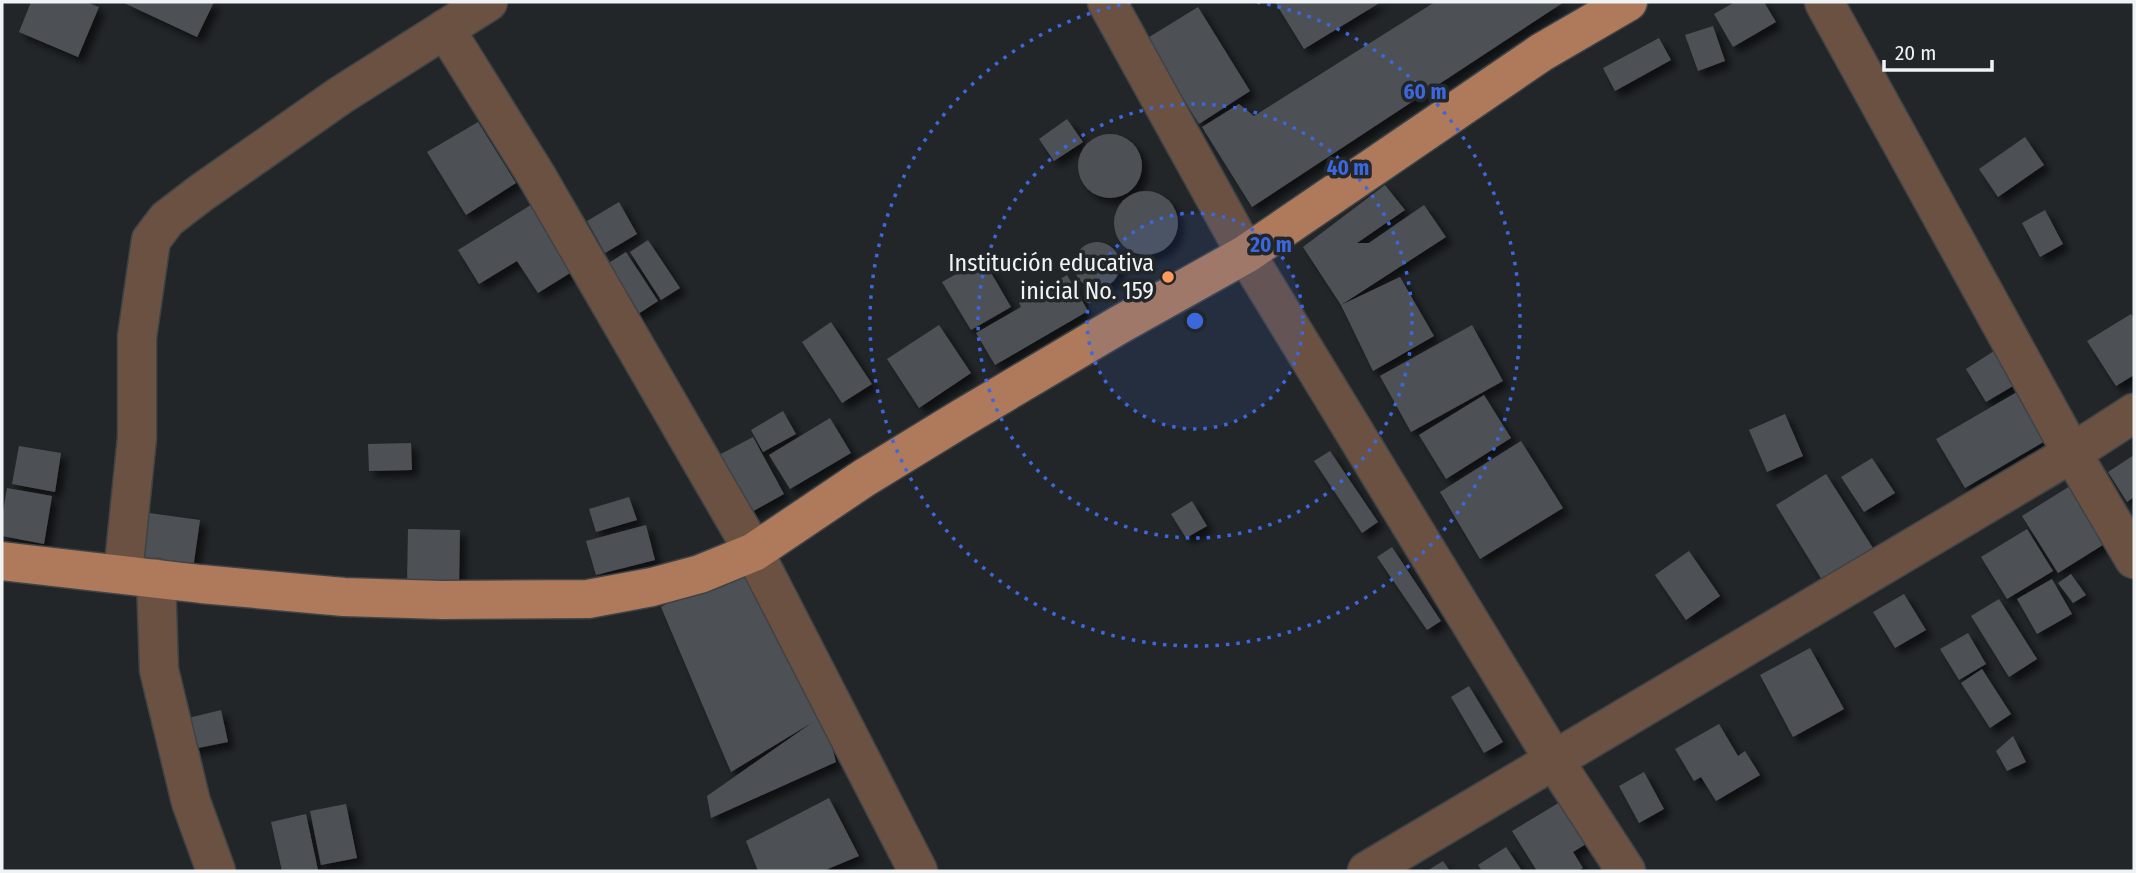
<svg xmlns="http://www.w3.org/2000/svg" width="2136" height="873" font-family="'Fira Sans Condensed',sans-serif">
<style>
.building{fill:#4d5155;filter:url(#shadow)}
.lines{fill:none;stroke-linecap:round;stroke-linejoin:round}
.minor-casing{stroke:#3f4346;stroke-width:41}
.major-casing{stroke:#3f4346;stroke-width:41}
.minor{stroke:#6a5142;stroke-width:38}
.major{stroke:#ae7a5b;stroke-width:38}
.ring{fill:none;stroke:#3d67dc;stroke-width:3.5;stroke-dasharray:3.5 7}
.poi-dot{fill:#ff9b5a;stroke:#222629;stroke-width:2.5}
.labels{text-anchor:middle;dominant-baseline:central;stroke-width:7;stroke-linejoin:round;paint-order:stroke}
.poi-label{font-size:24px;fill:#f0f3f5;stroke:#222629;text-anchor:end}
.centre{fill:#3d67dc;stroke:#222629;stroke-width:3.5}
.ring-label{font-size:21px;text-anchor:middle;font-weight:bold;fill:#3d67dc;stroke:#222629;stroke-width:7;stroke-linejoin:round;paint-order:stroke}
</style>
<defs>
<filter id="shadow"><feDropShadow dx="6" dy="6" stdDeviation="3.5" flood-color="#0009"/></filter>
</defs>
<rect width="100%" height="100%" fill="#222629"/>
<g class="building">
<polygon points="31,2 86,2 99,7 78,57 19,32"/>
<polygon points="122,2 214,2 197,37"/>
<polygon points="1275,2 1381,2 1304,49"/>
<polygon points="1435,2 1564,2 1252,207 1202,127 1239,104 1254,116"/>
<polygon points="1735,2 1764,2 1776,22 1733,47 1714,14"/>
<polygon points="1198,7 1250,91 1199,124 1146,39"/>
<polygon points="1713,26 1725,61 1698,71 1685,35"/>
<polygon points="1659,38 1671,60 1615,91 1603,68"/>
<polygon points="1067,119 1083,142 1054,161 1039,139"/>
<polygon points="478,122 516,183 466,215 427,152"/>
<circle cx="1110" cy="166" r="32"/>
<polygon points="2025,137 2044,165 1998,197 1979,169"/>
<polygon points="1385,185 1405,210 1357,243 1369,243 1424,205 1446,237 1341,305 1400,277 1434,336 1373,371 1341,305 1303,247"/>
<circle cx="1146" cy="223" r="32"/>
<polygon points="619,202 637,234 605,253 587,221"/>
<polygon points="534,203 575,270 538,293 517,261 479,284 458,250"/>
<polygon points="2045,210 2063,244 2040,257 2022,223"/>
<polygon points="648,240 680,288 661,300 630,252"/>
<circle cx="1097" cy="265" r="23"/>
<polygon points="626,252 658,301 629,320 598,270"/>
<polygon points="983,259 1011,307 971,330 942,282"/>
<polygon points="1067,275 1088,311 995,365 976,333 1021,307 1019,303"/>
<polygon points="2131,314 2134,319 2134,375 2116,386 2087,341"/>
<polygon points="831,322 872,384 842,403 802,342"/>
<polygon points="939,325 971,373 919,408 887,359"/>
<polygon points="1472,325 1503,381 1411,432 1380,376"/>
<polygon points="1997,349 2018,383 1986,402 1966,369"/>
<polygon points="2024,388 2052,437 1965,488 1936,439"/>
<polygon points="1484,395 1511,438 1446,479 1419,435"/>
<polygon points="783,411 796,434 763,452 751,430"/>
<polygon points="1785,414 1803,456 1767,472 1749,430"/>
<polygon points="830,418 851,453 790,489 769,455"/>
<polygon points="753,437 784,494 748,514 717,456"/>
<polygon points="1521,441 1563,508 1480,559 1440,492"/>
<polygon points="411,443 412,470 369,471 368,444"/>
<polygon points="19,446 61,453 55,492 12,484"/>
<polygon points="1330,451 1378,522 1362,533 1314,461"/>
<polygon points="2134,455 2134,497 2127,502 2108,472"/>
<polygon points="1872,458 1895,493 1864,512 1841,477"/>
<polygon points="1826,474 1873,548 1822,580 1776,505"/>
<polygon points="2070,486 2106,543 2058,573 2022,516"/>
<polygon points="7,488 52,496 44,544 2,536 2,518"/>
<polygon points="629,497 637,520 596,532 589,509"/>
<polygon points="1192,501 1207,526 1186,538 1171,514"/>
<polygon points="149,513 200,520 193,569 143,561"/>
<polygon points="646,525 655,560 596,575 586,541"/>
<polygon points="408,529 460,530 459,587 407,586"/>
<polygon points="2027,529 2053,571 2007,599 1981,557"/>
<polygon points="1392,547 1441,621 1427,630 1377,557"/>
<polygon points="1689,551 1720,596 1686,620 1655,575"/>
<polygon points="745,562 824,715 836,762 711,818 707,796 813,722 731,772 661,607"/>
<polygon points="2071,574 2086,595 2073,603 2058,583"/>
<polygon points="2052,579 2072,614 2037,634 2017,599"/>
<polygon points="1904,594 1926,630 1895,648 1873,612"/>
<polygon points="1999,599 2037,659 2009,677 1971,616"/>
<polygon points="1968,633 1986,664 1959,680 1940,649"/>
<polygon points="1810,648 1844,709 1793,737 1760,675"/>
<polygon points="1982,669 2011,714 1990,728 1961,683"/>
<polygon points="1469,686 1503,742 1484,753 1451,697"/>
<polygon points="221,710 228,742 183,751 176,721"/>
<polygon points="1719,724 1738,756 1745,751 1760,775 1716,801 1701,777 1694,781 1675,749"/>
<polygon points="2013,736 2026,762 2007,771 1996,751"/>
<polygon points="1644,772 1664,809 1639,823 1619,786"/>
<polygon points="829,798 859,856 823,871 758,871 746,841"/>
<polygon points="1565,799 1591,841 1573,852 1583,868 1578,871 1537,871 1512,831"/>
<polygon points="346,804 357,858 321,865 310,811"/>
<polygon points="306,814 318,870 282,871 271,822"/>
<polygon points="1506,847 1522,871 1482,871 1478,865"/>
<polygon points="1443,861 1450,871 1427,871"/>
</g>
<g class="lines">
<g class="minor-casing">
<g id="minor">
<polyline points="1107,2 1246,254 1554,760 1626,871"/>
<polyline points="1824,2 2072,453 2134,559"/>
<polyline points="445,29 536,175 754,552 918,871"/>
<polyline points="123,574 137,438 137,337 151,240 167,219 201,193 341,95 488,2"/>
<polyline points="156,578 159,670 191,802 216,871"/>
<polyline points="1367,871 2072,453 2134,413"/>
</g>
</g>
<g class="major-casing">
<polyline id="major" points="2,561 201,584 344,597 442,600 588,599 652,587 700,574 754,552 864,478 962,418 1119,325 1246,254 1542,52 1628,2"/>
</g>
<use href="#minor" class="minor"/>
<use href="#major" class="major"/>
</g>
<circle cx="1195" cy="321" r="108" fill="#3d67dc" fill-opacity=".12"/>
<g class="ring">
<circle cx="1195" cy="321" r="108"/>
<circle cx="1195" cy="321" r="217"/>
<path d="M1257 2A325 325 0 1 1 1133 2"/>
</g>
<circle class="poi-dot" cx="1168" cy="277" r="7"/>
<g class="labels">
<g class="poi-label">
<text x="1154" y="263">Institución educativa<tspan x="1154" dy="28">inicial No. 159</tspan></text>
</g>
</g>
<circle cx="1195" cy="321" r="10" class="centre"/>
<g class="ring-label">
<text x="1425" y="99">60 m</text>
<text x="1348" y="175">40 m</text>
<text x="1271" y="252">20 m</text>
</g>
<rect width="2136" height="873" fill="none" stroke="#f0f3f5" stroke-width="7"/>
<path d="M1884 60v10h108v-10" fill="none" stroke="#f0f3f5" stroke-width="3.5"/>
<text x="1895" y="60" font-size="21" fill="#f0f3f5" stroke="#222629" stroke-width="5" paint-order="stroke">20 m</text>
</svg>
